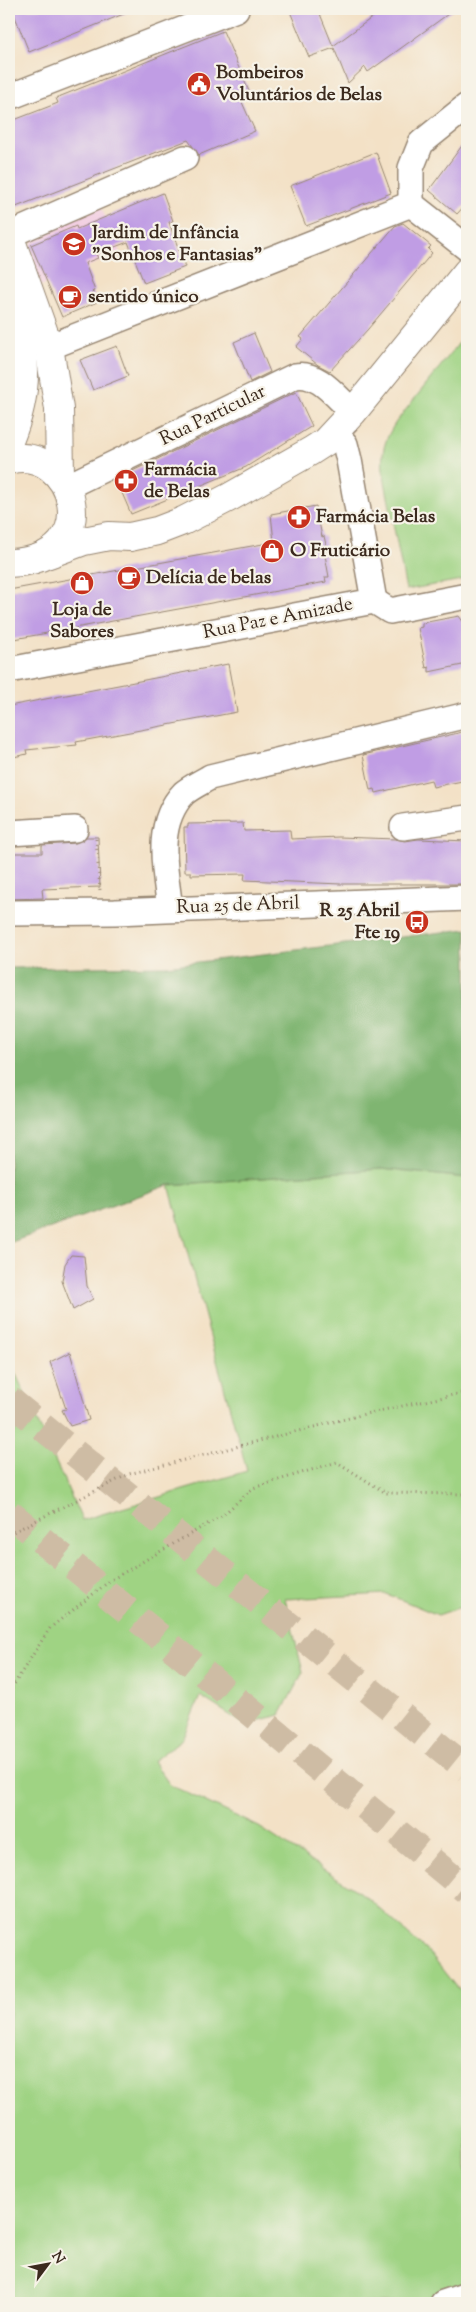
<svg xmlns="http://www.w3.org/2000/svg" width="476" height="2312" font-family="'Sorts Mill Goudy',serif">
<style>
.built{fill:#f2cfe2}
.green{fill:#9fd383;stroke:#6d7e50}
.forest{fill:#7fb571;stroke:#5d7048}
.building{fill:#c09de4}
.lines{fill:none;stroke-linecap:round;stroke-linejoin:round}
.highway-tunnel{stroke:#cebca4;stroke-width:28;stroke-dasharray:28 14;stroke-linecap:butt}
.minor-casing{stroke:#978672;stroke-width:28}
.major-casing{stroke:#978672;stroke-width:30}
.path{stroke:#978672;stroke-width:3;stroke-dasharray:1 4;stroke-linecap:butt}
.minor{stroke:#fff;stroke-width:25}
.major{stroke:#fff;stroke-width:28}
.labels{text-anchor:middle;dominant-baseline:central;stroke-width:4.5;stroke-linejoin:round;paint-order:stroke}
.poi-label{font-size:19px;font-weight:bold;fill:#3b2a1e;stroke:#f7f3e8;text-anchor:start}
.street-label{font-size:19px;fill:#3b2a1e;stroke:#f7f3e8}
</style>
<rect width="100%" height="100%" fill="#f7f3e8"/>
<filter id="ink" filterUnits="userSpaceOnUse"><feTurbulence type="fractalNoise" baseFrequency=".02" numOctaves="2"/><feDisplacementMap in="SourceGraphic" scale="10" xChannelSelector="R" yChannelSelector="G"/><feConvolveMatrix kernelMatrix="1 2 1 2 8 2 1 2 1" color-interpolation-filters="sRGB"/></filter>
<filter id="wash" filterUnits="userSpaceOnUse"><feTurbulence type="fractalNoise" baseFrequency=".0096" numOctaves="4" result="noise"/><feDisplacementMap in="SourceGraphic" scale="20" xChannelSelector="R" yChannelSelector="G"/><feGaussianBlur stdDeviation="1.12" result="paint"/><feColorMatrix in="noise" values="0 0 0 0 0 0 0 0 0 0 0 0 0 0 0 0 0 1.4 0 .05"/><feComposite in="paint" operator="in"/></filter>
<g filter="url(#wash)">
<rect width="100%" height="100%" fill="#f3e1c6"/>
<polygon class="built" points="101,207 120,253 41,286 28,255 34,235"/>
<g class="green">
<path d="M 467,333 L 467,579 L 406,590 L 383,471 C 381,451 385,439 396,422 Z"/>
<polygon points="381,1169 467,1178 467,1605 438,1615 387,1594 285,1599 303,1672 280,1715 244,1724 200,1696 182,1739 153,1761 170,1785 259,1827 368,1898 430,1954 456,1987 467,1995 467,2303 9,2303 9,1359 82,1520 247,1471 169,1185"/>
</g>
<polygon class="forest" points="467,929 467,1178 381,1169 169,1185 9,1243 9,968 166,966"/>
<g id="blocks">
<g class="building">
<polygon points="12,9 136,9 29,52"/>
<polygon points="289,9 318,9 333,46 384,9 455,9 368,72 365,67 348,83 334,48 309,57"/>
<polygon points="223,31 251,96 241,100 255,131 199,155 188,140 16,207 9,190 9,122 58,103 56,98"/>
<polygon points="467,139 467,203 457,214 429,190"/>
<polygon points="376,152 391,193 306,226 290,186"/>
<polygon points="163,193 173,221 169,222 185,267 144,283 128,242 96,254 98,258 85,263 95,291 92,292 97,302 62,317 31,245 76,226 77,229"/>
<polygon points="403,223 431,246 428,249 432,253 368,329 330,371 318,365 296,347 303,339 300,337 395,226"/>
<polygon points="254,333 270,372 250,382 234,342"/>
<polygon points="117,346 128,376 93,390 80,360"/>
<polygon points="296,392 312,426 246,467 131,514 116,479"/>
<polygon points="316,506 322,537 324,536 328,554 325,555 329,577 325,577 326,582 9,640 9,590 274,542 271,514"/>
<polygon points="459,616 464,623 467,623 467,664 429,672 429,667 426,668 418,628 422,627 422,623"/>
<polygon points="228,664 237,712 76,742 77,745 26,750 27,754 9,758 9,706"/>
<polygon points="467,731 467,780 433,787 431,780 376,793 375,789 370,790 363,755"/>
<polygon points="243,823 244,831 290,830 291,839 339,837 395,839 405,841 418,839 467,841 467,884 341,884 244,880 245,874 191,875 191,872 185,872 184,827 188,827 188,824"/>
<polygon points="86,837 98,837 100,887 42,889 43,898 9,899 9,853 42,853 42,845 76,843"/>
<polygon points="71,1255 84,1256 87,1286 93,1299 73,1310 62,1281 65,1264"/>
<polygon points="70,1352 89,1420 70,1426 62,1410 66,1409 50,1362"/>
</g>
</g>
</g>
<g filter="url(#ink)">
<use href="#blocks" fill-opacity="0" stroke="#978672" stroke-width="1"/>
<g class="lines">
<g class="highway-tunnel">
<polyline points="9,1400 467,1769"/>
<polyline points="9,1513 467,1890"/>
</g>
<g class="minor-casing">
<g id="minor">
<polyline points="9,97 236,9"/>
<polyline points="411,204 411,168 421,143 467,106"/>
<polyline points="9,235 185,158"/>
<polyline points="49,347 411,204 467,248"/>
<path d="M 66,487 L 295,376 C 318,371 337,398 353,412"/>
<polyline points="374,601 390,611 467,596"/>
<polyline points="9,670 374,601 349,460 345,444 334,433"/>
<polyline points="403,827 467,818"/>
<polyline points="9,833 75,829"/>
<path d="M 170,908 C 165,870 154,824 184,793 C 191,787 202,782 210,777 L 467,715"/>
<polyline points="9,913 115,912 467,898"/>
<polyline points="443,2303 467,2295"/>
</g>
</g>
<g class="major-casing">
<g id="major">
<polyline points="9,235 49,347 59,409 60,477"/>
<path d="M 9,302 C 28,355 30,389 9,441"/>
<path d="M 9,460 C 74,442 110,560 9,563"/>
<polyline points="49,554 84,541 109,536 130,537 157,531 183,521 230,497 311,451 325,442 353,412 467,272"/>
</g>
</g>
<g class="path">
<polyline points="96,839 100,890"/>
<polyline points="9,1534 129,1474 365,1414 467,1392"/>
<polyline points="9,1692 50,1628 111,1580 223,1515 253,1488 337,1462 386,1493 467,1494"/>
</g>
<use href="#minor" class="minor"/>
<use href="#major" class="major"/>
</g>
</g>
<defs>
<g id="civic-disc" transform="scale(1.25)"><circle r="9.5" fill="#c8321e" stroke="#f7f3e8"/><path d="M-.6-6.5H3V-4.5H.6V-3L4-1V1h2V6H-6V1h2V-1L-.6-3ZM-1.2 2.5V6h2.4V2.5Z" fill="#fff"/></g>
<g id="school-disc" transform="scale(1.25)"><circle r="9.5" fill="#c8321e" stroke="#f7f3e8"/><path d="M0-5L7-2L0 1L-7-2ZM-4 1L0 2.5L4 1V4Q0 6-4 4Z" fill="#fff"/></g>
<g id="cafe-disc" transform="scale(1.25)"><circle r="9.5" fill="#c8321e" stroke="#f7f3e8"/><path d="M-5.5-4.5H6V0H3Q3 3.5 0 3.5H-2.5Q-5.5 3.5-5.5 0ZM3-3.2v2h1.7v-2ZM-6 4.5H4V6H-6Z" fill="#fff"/></g>
<g id="pharmacy-disc" transform="scale(1.25)"><circle r="9.5" fill="#c8321e" stroke="#f7f3e8"/><path d="M-2-6h4v4h4v4h-4v4h-4v-4h-4v-4h4Z" fill="#fff"/></g>
<g id="shop-disc" transform="scale(1.25)"><circle r="9.5" fill="#c8321e" stroke="#f7f3e8"/><path d="M-5-2.5h2.3a2.7 3.5 0 0 1 5.4 0H5L5.5 6h-11ZM-1.5-2.5h3a1.5 2.3 0 0 0-3 0Z" fill="#fff"/></g>
<g id="bus-disc" transform="scale(1.25)"><circle r="9.5" fill="#c8321e" stroke="#f7f3e8"/><path d="M-5-6H5V4H4V6H2V4H-2V6H-4V4H-5ZM-3.5-4V0h7V-4ZM-3.5 1.2v1.5H-2V1.2ZM2 1.2v1.5H3.5V1.2Z" fill="#fff"/></g>
</defs>
<g fill-rule="evenodd">
<use href="#civic-disc" x="199" y="84"/>
<use href="#school-disc" x="74" y="244"/>
<use href="#cafe-disc" x="70" y="297"/>
<use href="#pharmacy-disc" x="126" y="481"/>
<use href="#pharmacy-disc" x="299" y="517"/>
<use href="#shop-disc" x="272" y="551"/>
<use href="#cafe-disc" x="129" y="578"/>
<use href="#shop-disc" x="82" y="583"/>
<use href="#bus-disc" x="417" y="922"/>
</g>
<g class="labels">
<g class="poi-label">
<text x="216" y="73">Bombeiros<tspan x="216" dy="22">Voluntários de Belas</tspan></text>
<text x="92" y="233">Jardim de Infância<tspan x="92" dy="22">"Sonhos e Fantasias"</tspan></text>
<text x="88" y="297">sentido único</text>
<text x="144" y="470">Farmácia<tspan x="144" dy="22">de Belas</tspan></text>
<text x="316" y="517">Farmácia Belas</text>
<text x="290" y="551">O Fruticário</text>
<text x="146" y="578">Delícia de belas</text>
<text x="82" y="610" text-anchor="middle">Loja de<tspan x="82" dy="22">Sabores</tspan></text>
<text x="400" y="911" text-anchor="end">R 25 Abril<tspan x="400" dy="22">Fte 19</tspan></text>
</g>
<g class="street-label">
<text transform="translate(213 416) rotate(-26)">Rua Particular</text>
<text transform="translate(278 619) rotate(-11)">Rua Paz e Amizade</text>
<text transform="translate(238 906) rotate(-2)">Rua 25 de Abril</text>
</g>
</g>
<rect width="476" height="2312" fill="none" stroke="#f7f3e8" stroke-width="30"/>
<g transform="translate(48 2264) rotate(58)" stroke="#f7f3e8" stroke-width="4" paint-order="stroke">
<path d="M0-4L9 19L0 12L-9 19Z" fill="#3b2a1e"/>
<text y="-8" font-size="14" font-weight="bold" text-anchor="middle" fill="#3b2a1e">N</text>
</g>
</svg>
